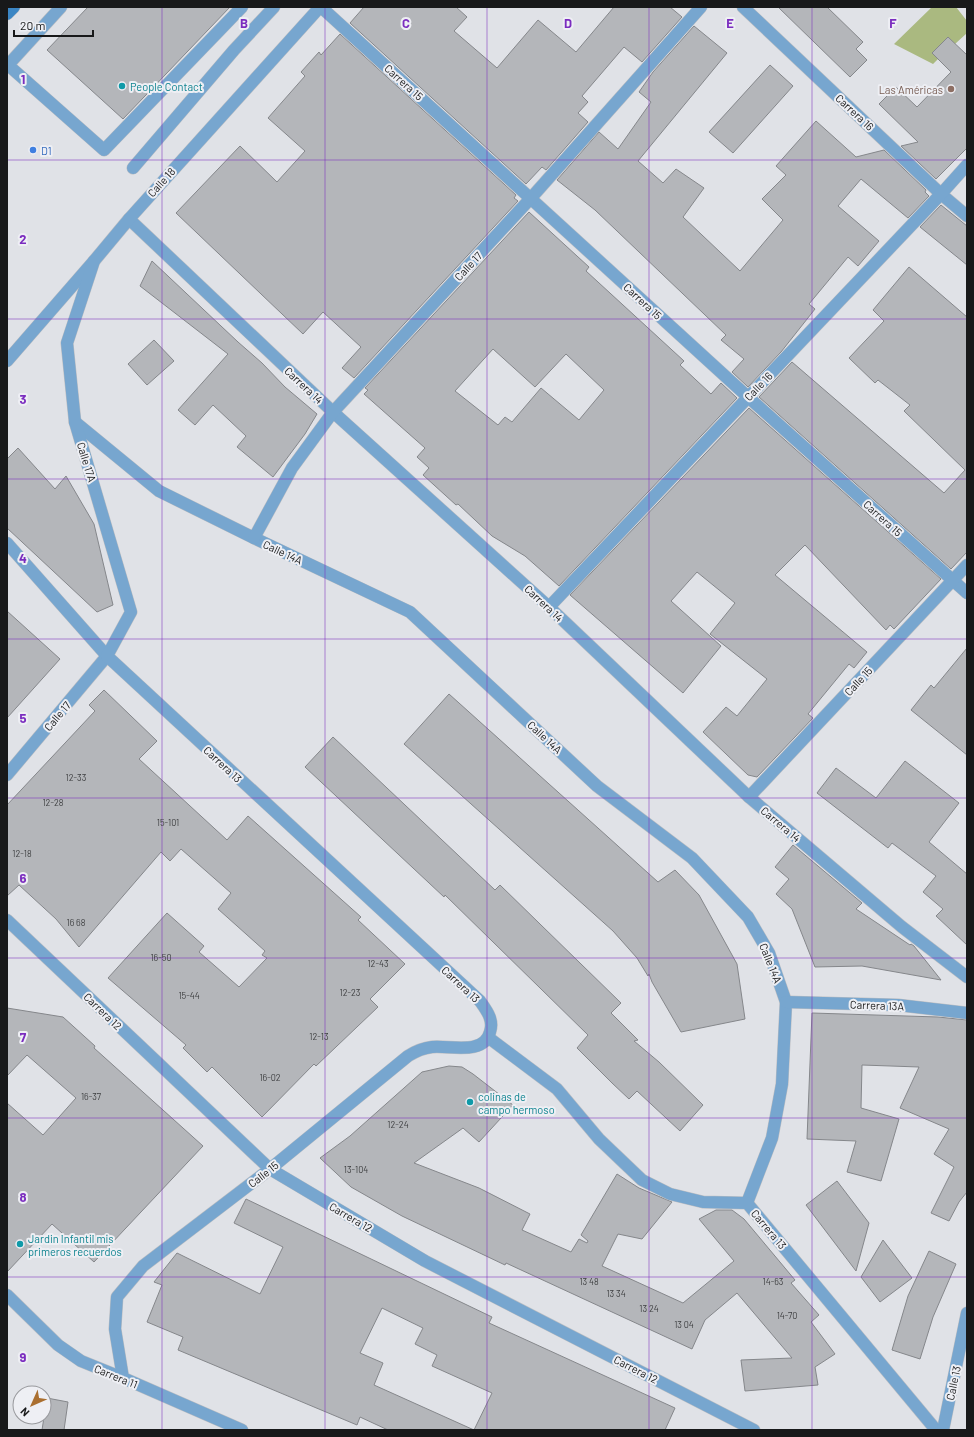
<svg xmlns="http://www.w3.org/2000/svg" width="974" height="1437" font-family="Barlow,sans-serif">
<style>
.green{fill:#aab980}
.building{fill:#b4b6ba;stroke:#85878b;fill-rule:evenodd}
.lines{fill:none;stroke-linecap:round;stroke-linejoin:round}
.service-casing{stroke:#bcbec2;stroke-width:13}
.minor-casing{stroke:#bcbec2;stroke-width:13}
.tertiary-casing{stroke:#bcbec2;stroke-width:13}
.secondary-casing{stroke:#bcbec2;stroke-width:13}
.service{stroke:#77a6cf;stroke-width:12}
.minor{stroke:#77a6cf;stroke-width:12}
.tertiary{stroke:#77a6cf;stroke-width:12}
.secondary{stroke:#3b86c4;stroke-width:12}
.grid{fill:none;stroke:#7b2cbf;stroke-width:1;stroke-opacity:0.55}
.culture-dot{fill:#0f9aa8;stroke:#eeeff4;stroke-width:1.5}
.education-dot{fill:#8d6e63;stroke:#eeeff4;stroke-width:1.5}
.shop-dot{fill:#3f7fe0;stroke:#eeeff4;stroke-width:1.5}
.labels{text-anchor:middle;dominant-baseline:central;stroke-width:4;stroke-linejoin:round;paint-order:stroke}
.number-label{font-size:9px;fill:#3f4042}
.street-label{font-size:11px;fill:#18191a;stroke:#eeeff4}
.culture-label{font-size:11px;fill:#0d838f;stroke:#eeeff4;text-anchor:start}
.education-label{font-size:11px;fill:#785e54;stroke:#eeeff4;text-anchor:end}
.shop-label{font-size:11px;fill:#366cbe;stroke:#eeeff4;text-anchor:start}
.grid-label{font-size:13px;text-anchor:middle;font-weight:bold;fill:#7b2cbf;stroke:#eeeff4;stroke-width:4;stroke-linejoin:round;paint-order:stroke}
</style>
<rect width="100%" height="100%" fill="#e0e2e7"/>
<polygon class="green" points="932,7 956,7 967,21 967,33 955,44 948,37 932,53 938,59 933,64 894,44"/>
<g class="building">
<polygon points="88,7 230,7 123,119 47,50"/>
<polygon points="364,7 456,7 467,17 454,31 497,68 538,20 576,52 614,7 670,7 682,17 642,62 624,47 582,96 588,102 578,113 588,122 546,170 542,167 526,184 350,23"/>
<polygon points="778,7 827,7 863,42 856,49 867,60 850,77"/>
<polygon points="694,26 727,53 638,161 663,183 676,169 704,188 683,217 740,271 783,220 762,199 786,175 776,166 816,121 856,157 884,150 926,190 925,192 929,196 908,218 861,179 838,206 879,241 858,266 848,257 809,304 815,309 781,352 748,387 732,372 744,359 721,340 726,335 595,210 557,180 599,132 618,149 651,102 639,92 653,72"/>
<polygon points="340,34 516,195 514,198 518,201 354,378 342,368 361,347 323,312 303,334 176,213 240,146 277,182 305,151 268,118 305,76 301,72 319,52 321,55"/>
<polygon points="948,37 967,55 967,148 936,179 901,146 918,142 879,104 896,87 917,107 951,72 932,53"/>
<polygon points="770,65 793,86 733,153 709,132"/>
<polygon points="941,205 967,226 967,265 920,227"/>
<path d="M 529,212 L 589,267 L 586,271 L 684,361 L 680,365 L 711,394 L 721,383 L 737,398 L 559,586 L 525,556 L 492,536 L 458,504 L 456,505 L 423,475 L 429,468 L 417,457 L 425,448 L 364,394 L 368,390 L 365,388 ZM 493,349 L 535,387 L 566,354 L 604,390 L 579,420 L 541,388 L 512,422 L 505,417 L 498,425 L 455,391 Z"/>
<polygon points="152,261 238,342 262,363 285,387 317,414 305,434 273,477 237,447 246,436 213,405 195,425 178,410 228,354 140,286"/>
<polygon points="909,267 967,317 967,552 951,569 759,397 792,362 944,493 965,470 904,411 910,405 878,380 875,383 849,358 884,321 873,310"/>
<polygon points="154,340 174,361 147,385 128,364"/>
<polygon points="749,408 941,579 894,629 890,625 886,630 805,545 775,575 867,652 854,668 849,664 808,714 813,718 757,777 748,775 703,732 726,707 737,716 767,679 710,634 735,603 697,572 671,601 721,646 683,693 570,595"/>
<polygon points="18,448 55,489 66,476 94,524 113,605 97,612 7,528 7,459"/>
<polygon points="7,611 60,659 7,718"/>
<polygon points="967,648 967,755 911,710 931,685 934,688"/>
<polygon points="104,690 157,741 139,759 227,840 248,816 361,917 358,920 405,964 370,999 378,1007 316,1066 314,1064 262,1117 212,1067 207,1072 183,1048 186,1045 108,978 167,913 204,946 199,952 239,987 267,958 262,955 265,951 218,909 231,893 181,849 170,861 161,852 79,947 56,919 19,885 7,896 7,805 95,711 89,705"/>
<polygon points="449,694 658,882 675,870 699,895 737,964 745,1019 681,1032 652,982 649,974 648,976 637,958 613,931 404,744"/>
<polygon points="333,737 495,890 500,885 621,1003 611,1013 638,1040 634,1041 659,1062 703,1105 680,1131 637,1091 629,1099 612,1083 577,1048 588,1035 445,895 444,897 305,767"/>
<polygon points="905,761 959,803 929,842 967,874 967,945 936,916 943,909 923,892 936,876 892,843 888,848 817,793 836,768 876,798"/>
<polygon points="793,845 862,903 856,909 910,945 911,944 914,946 941,980 862,966 815,967 792,909 776,894 789,879 775,867"/>
<polygon points="7,1008 63,1017 95,1046 94,1048 203,1146 94,1262 52,1224 7,1272 7,1103 43,1135 76,1098 27,1055 7,1076"/>
<polygon points="812,1013 938,1017 967,1020 967,1192 959,1202 949,1221 931,1213 954,1167 934,1154 949,1129 900,1108 919,1067 862,1065 861,1108 899,1119 881,1181 847,1172 856,1141 807,1139"/>
<polygon points="449,1066 462,1067 473,1074 513,1105 479,1142 463,1128 414,1163 479,1188 530,1214 522,1230 571,1252 579,1239 587,1243 588,1241 581,1235 617,1174 639,1188 672,1202 642,1239 618,1234 602,1266 683,1303 734,1261 699,1219 716,1210 732,1210 744,1219 795,1280 791,1283 819,1315 811,1322 835,1354 815,1367 818,1385 745,1391 741,1360 792,1358 737,1293 705,1320 692,1349 506,1263 505,1265 402,1216 351,1187 320,1158 350,1136 422,1072"/>
<polygon points="837,1181 869,1223 856,1271 806,1205"/>
<polygon points="246,1199 492,1317 489,1323 675,1408 665,1430 474,1430 492,1393 432,1366 437,1355 415,1344 423,1328 382,1308 360,1353 383,1363 374,1385 474,1430 388,1430 360,1417 357,1425 178,1350 183,1337 147,1322 162,1285 154,1282 177,1253 260,1294 283,1247 234,1223"/>
<polygon points="883,1240 912,1278 880,1302 861,1277"/>
<polygon points="929,1251 956,1264 933,1317 920,1359 892,1350 908,1296"/>
<polygon points="47,1398 68,1402 64,1430 42,1430"/>
</g>
<g class="lines">
<g class="service-casing">
<g id="service">
<polyline points="61,7 8,65 104,150 242,7"/>
<polyline points="133,168 234,50 274,7"/>
</g>
</g>
<g class="minor-casing">
<g id="minor">
<polyline points="321,7 748,397 967,593"/>
<polyline points="743,7 941,194 967,216"/>
<polyline points="129,219 333,412 549,607 749,797 902,927 967,977"/>
<polyline points="7,361 94,261"/>
<polyline points="75,422 159,491 254,538 410,612 597,786 692,858 748,917 769,953 786,1002 782,1084 772,1138 747,1203"/>
<polyline points="254,538 292,468 333,412 531,198 701,7"/>
<polyline points="7,543 107,656 7,775"/>
<polyline points="549,607 941,194 967,165"/>
<polyline points="749,797 967,565"/>
<polyline points="7,920 270,1169 425,1261 754,1430"/>
<polyline points="786,1002 898,1005 967,1013"/>
<polyline points="489,1038 557,1089 599,1139 642,1180 670,1194 703,1202 747,1203 936,1430"/>
<polyline points="7,1295 58,1345 81,1361 123,1378"/>
<polyline points="943,1430 967,1313"/>
</g>
</g>
<g class="tertiary-casing">
<path id="tertiary" d="M 242,1430 L 123,1378 L 115,1329 L 117,1297 L 143,1266 L 270,1169 L 408,1056 C 416,1051 423,1048 432,1047 C 449,1045 484,1056 490,1032 C 494,1020 487,1011 480,1001 L 107,656 L 131,612 L 75,422 L 67,343 L 94,261 L 129,219 L 320,7"/>
</g>
<g class="secondary-casing">
<polyline id="secondary" points="7,14 14,7"/>
</g>
<use href="#service" class="service"/>
<use href="#minor" class="minor"/>
<use href="#tertiary" class="tertiary"/>
<use href="#secondary" class="secondary"/>
</g>
<path class="grid" d="M 162,7 L 162,1430M 325,7 L 325,1430M 487,7 L 487,1430M 649,7 L 649,1430M 812,7 L 812,1430M 7,160 L 967,160M 7,319 L 967,319M 7,479 L 967,479M 7,639 L 967,639M 7,798 L 967,798M 7,958 L 967,958M 7,1118 L 967,1118M 7,1277 L 967,1277"/>
<g class="culture-dot">
<circle cx="122" cy="86" r="4"/>
<circle cx="470" cy="1102" r="4"/>
<circle cx="20" cy="1244" r="4"/>
</g>
<circle class="education-dot" cx="951" cy="89" r="4"/>
<circle class="shop-dot" cx="33" cy="150" r="4"/>
<g class="labels">
<g class="number-label">
<text x="76" y="777">12-33</text>
<text x="53" y="802">12-28</text>
<text x="168" y="822">15-101</text>
<text x="22" y="853">12-18</text>
<text x="76" y="922">16 68</text>
<text x="161" y="957">16-50</text>
<text x="378" y="963">12-43</text>
<text x="350" y="992">12-23</text>
<text x="189" y="995">15-44</text>
<text x="319" y="1036">12-13</text>
<text x="270" y="1077">16-02</text>
<text x="91" y="1096">16-37</text>
<text x="398" y="1124">12-24</text>
<text x="356" y="1169">13-104</text>
<text x="589" y="1281">13 48</text>
<text x="773" y="1281">14-63</text>
<text x="616" y="1293">13 34</text>
<text x="649" y="1308">13 24</text>
<text x="787" y="1315">14-70</text>
<text x="684" y="1324">13 04</text>
</g>
<g class="street-label">
<text transform="translate(404 82) rotate(42)">Carrera 15</text>
<text transform="translate(855 112) rotate(43)">Carrera 16</text>
<text transform="translate(161 182) rotate(-48)">Calle 18</text>
<text transform="translate(468 266) rotate(-47)">Calle 17</text>
<text transform="translate(643 301) rotate(43)">Carrera 15</text>
<text transform="translate(304 385) rotate(43)">Carrera 14</text>
<text transform="translate(758 386) rotate(-46)">Calle 16</text>
<text transform="translate(87 462) rotate(73)">Calle 17A</text>
<text transform="translate(883 518) rotate(42)">Carrera 15</text>
<text transform="translate(283 552) rotate(25)">Calle 14A</text>
<text transform="translate(544 603) rotate(43)">Carrera 14</text>
<text transform="translate(858 681) rotate(-47)">Calle 15</text>
<text transform="translate(57 716) rotate(-50)">Calle 17</text>
<text transform="translate(545 737) rotate(43)">Calle 14A</text>
<text transform="translate(223 764) rotate(43)">Carrera 13</text>
<text transform="translate(781 824) rotate(40)">Carrera 14</text>
<text transform="translate(771 963) rotate(68)">Calle 14A</text>
<text transform="translate(461 984) rotate(43)">Carrera 13</text>
<text transform="translate(877 1005) rotate(2)">Carrera 13A</text>
<text transform="translate(103 1011) rotate(44)">Carrera 12</text>
<text transform="translate(263 1174) rotate(-38)">Calle 15</text>
<text transform="translate(351 1217) rotate(30)">Carrera 12</text>
<text transform="translate(769 1229) rotate(50)">Carrera 13</text>
<text transform="translate(636 1369) rotate(27)">Carrera 12</text>
<text transform="translate(116 1376) rotate(22)">Carrera 11</text>
<text transform="translate(953 1383) rotate(-78)">Calle 13</text>
</g>
<g class="culture-label">
<text x="130" y="86">People Contact</text>
<text x="478" y="1096">colinas de<tspan x="478" dy="13">campo hermoso</tspan></text>
<text x="28" y="1238">Jardin Infantil mis<tspan x="28" dy="13">primeros recuerdos</tspan></text>
</g>
<g class="education-label">
<text x="943" y="89">Las Américas</text>
</g>
<g class="shop-label">
<text x="41" y="150">D1</text>
</g>
</g>
<g class="grid-label">
<text x="244" y="28">B</text>
<text x="406" y="28">C</text>
<text x="568" y="28">D</text>
<text x="730" y="28">E</text>
<text x="893" y="28">F</text>
<text x="23" y="84">1</text>
<text x="23" y="244">2</text>
<text x="23" y="404">3</text>
<text x="23" y="563">4</text>
<text x="23" y="723">5</text>
<text x="23" y="883">6</text>
<text x="23" y="1042">7</text>
<text x="23" y="1202">8</text>
<text x="23" y="1362">9</text>
</g>
<rect width="974" height="1437" fill="none" stroke="#18191a" stroke-width="16"/>
<g transform="translate(32 1405) rotate(225)"><circle r="19" fill="#eeeff4" stroke="#98999d"/>
<path d="M0-3L7 15L0 10L-7 15Z" fill="#aa6f30"/>
<text y="-6" font-size="11" font-weight="bold" text-anchor="middle" fill="#18191a">N</text>
</g>
<path d="M14 30v6h79v-6" fill="none" stroke="#18191a" stroke-width="2"/>
<text x="20" y="30" font-size="12" fill="#18191a" stroke="#eeeff4" stroke-width="3" paint-order="stroke">20 m</text>
</svg>
